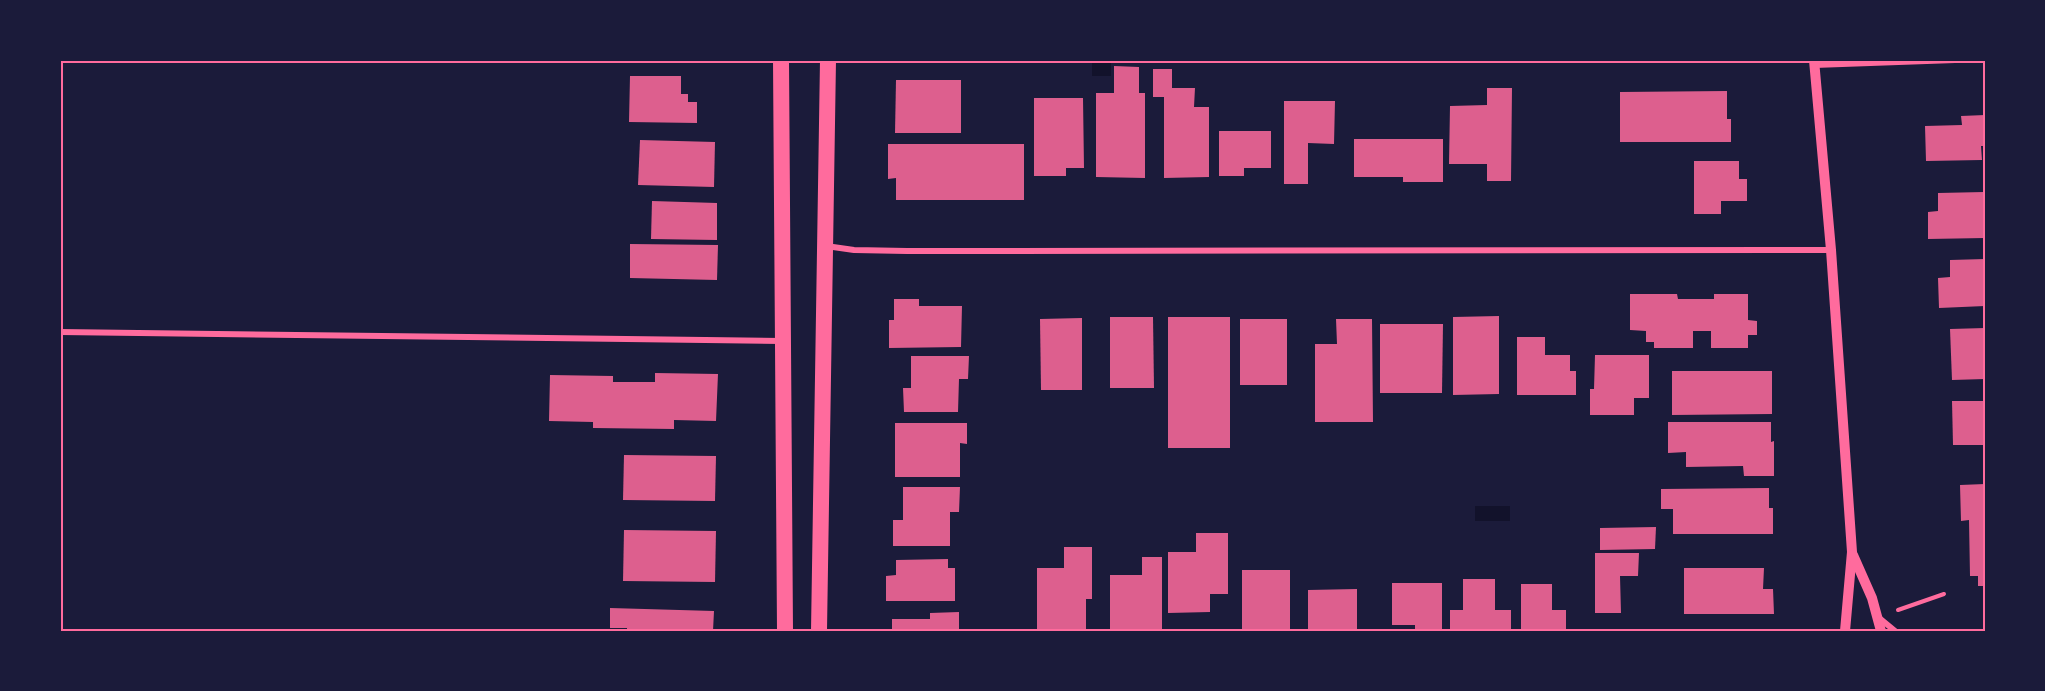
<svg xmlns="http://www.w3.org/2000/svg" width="2045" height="691" font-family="Quicksand,sans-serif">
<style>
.water{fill:#12122b}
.building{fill:#dd5f8e}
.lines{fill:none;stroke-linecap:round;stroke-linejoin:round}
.path{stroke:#ff6b9d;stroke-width:4}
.minor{stroke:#ff6b9d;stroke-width:6}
.tertiary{stroke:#ff6b9d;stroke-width:10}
.trunk{stroke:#ff6b9d;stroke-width:16}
.neatline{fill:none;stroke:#ff6b9d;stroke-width:2}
</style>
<rect width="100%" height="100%" fill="#1b1b3a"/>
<g class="water">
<rect x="1092" y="60" width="19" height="16"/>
<rect x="1475" y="506" width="35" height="15"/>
</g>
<g class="building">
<rect x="939" y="60" width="31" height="2"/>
<polygon points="1114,66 1139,67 1139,93 1145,93 1145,178 1096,177 1096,93 1114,93"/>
<polygon points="1153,69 1172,69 1172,88 1195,88 1194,107 1209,107 1209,177 1164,178 1164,97 1153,97"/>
<polygon points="630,76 681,76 681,94 688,94 688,102 697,102 697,123 629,122"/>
<polygon points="896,80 961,80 961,133 895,133"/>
<polygon points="1487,88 1512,88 1511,181 1487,181 1487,164 1449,164 1450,106 1487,105"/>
<polygon points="1727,91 1727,119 1731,119 1731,142 1620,142 1620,92"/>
<polygon points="1034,98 1083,98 1084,168 1066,168 1066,176 1034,176"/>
<polygon points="1284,101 1335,101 1334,144 1308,143 1308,184 1284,184"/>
<polygon points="1985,115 1985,146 1981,146 1982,160 1926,161 1925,126 1962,125 1961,116"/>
<polygon points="1219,131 1271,131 1271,168 1244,168 1244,176 1219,176"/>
<polygon points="1354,139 1443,139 1443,182 1403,182 1403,177 1354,177"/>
<polygon points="640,140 715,142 714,187 638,185"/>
<polygon points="888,144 1024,144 1024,200 896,200 896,178 888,179"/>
<polygon points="1694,161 1739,161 1739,179 1747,179 1747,201 1721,201 1721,214 1694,214"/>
<polygon points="1984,192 1985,238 1928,239 1928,212 1938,211 1938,193"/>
<polygon points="652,201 717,203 717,240 651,239"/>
<polygon points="630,244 718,245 717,280 630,278"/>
<polygon points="1985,259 1985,306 1939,308 1938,278 1950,277 1950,260"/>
<polygon points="1630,294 1677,294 1678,299 1714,299 1714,294 1748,294 1748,320 1757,321 1757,335 1748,335 1748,348 1711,348 1711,331 1693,331 1693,348 1654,348 1654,342 1646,342 1646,331 1630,330"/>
<polygon points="894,299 919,299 919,306 962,306 961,347 889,348 889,320 894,320"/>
<polygon points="1499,316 1499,394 1453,395 1453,317"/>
<polygon points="1110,317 1153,317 1154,388 1110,388"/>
<rect x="1168" y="317" width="62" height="131"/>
<polygon points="1082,318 1082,390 1041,390 1040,319"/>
<rect x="1240" y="319" width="47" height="66"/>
<polygon points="1336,319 1372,319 1373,422 1315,422 1315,344 1337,344"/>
<polygon points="1380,324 1443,324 1442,393 1380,393"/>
<polygon points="1985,328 1985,379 1952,380 1950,329"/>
<polygon points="1517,337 1545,337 1545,355 1570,355 1570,371 1576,371 1576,395 1517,395"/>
<polygon points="1595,355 1649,355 1649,398 1634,398 1634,415 1590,415 1590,389 1594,389"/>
<polygon points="911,356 969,356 968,379 959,379 958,412 904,412 903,388 911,388"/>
<polygon points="1672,371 1772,371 1772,414 1672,415"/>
<polygon points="655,373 718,374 716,421 674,420 674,429 593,428 593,422 549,421 550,375 613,376 613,382 655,382"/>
<polygon points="1952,401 1985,401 1985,445 1953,445"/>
<polygon points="1668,422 1771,422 1771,442 1774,441 1774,476 1744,476 1743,466 1686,467 1686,452 1668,453"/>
<polygon points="895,423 967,423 967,444 960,443 960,477 895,477"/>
<polygon points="624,455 716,456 715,501 623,500"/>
<polygon points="1985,484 1985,586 1978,586 1978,576 1970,576 1969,520 1961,521 1960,485"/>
<polygon points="903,487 960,487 959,512 950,512 950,546 893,546 893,520 903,520"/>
<polygon points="1769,488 1769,508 1773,508 1773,534 1673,534 1673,509 1661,509 1661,489"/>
<polygon points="1656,527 1655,549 1600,550 1600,528"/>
<polygon points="624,530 716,531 715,582 623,581"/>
<polygon points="1196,533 1228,533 1228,594 1210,594 1210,612 1168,613 1168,552 1196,552"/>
<polygon points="1064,547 1092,547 1092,599 1086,599 1086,631 1037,631 1037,568 1064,568"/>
<polygon points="1595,553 1639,553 1638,576 1620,576 1621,613 1595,613"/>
<polygon points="1142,557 1162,557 1162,631 1110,631 1110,575 1142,575"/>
<polygon points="948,559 948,568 955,568 955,601 886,601 886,576 896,575 896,560"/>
<polygon points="1684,568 1764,568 1763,589 1773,589 1774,614 1684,614"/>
<rect x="1242" y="570" width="48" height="61"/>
<polygon points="1463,579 1495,579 1495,610 1511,610 1511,631 1450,631 1450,610 1463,610"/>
<polygon points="1392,583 1442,583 1442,631 1415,631 1415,625 1392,625"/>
<polygon points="1521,584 1552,584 1552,610 1566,610 1566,631 1521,631"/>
<polygon points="1357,589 1357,631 1308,631 1308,590"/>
<polygon points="610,608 714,611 713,631 627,631 627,628 610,628"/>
<polygon points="959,612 959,631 892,631 892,619 930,619 930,613"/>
</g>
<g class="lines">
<polyline class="path" points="1898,610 1944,594"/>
<g class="minor">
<polyline points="1814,65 1955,60"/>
<polyline points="826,246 854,250 907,251 1831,250"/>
<polyline points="60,332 782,341"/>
<polyline points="1878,617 1895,631"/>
</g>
<g class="tertiary">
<polyline points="1814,60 1831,250 1852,552 1845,631"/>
<polyline points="1853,555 1872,598 1881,631"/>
</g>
<g class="trunk">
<polyline points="781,60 785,631"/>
<polyline points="819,631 828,60"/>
</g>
</g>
<rect width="2045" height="691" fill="none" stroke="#1b1b3a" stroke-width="123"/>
<rect x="62" y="62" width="1922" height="568" class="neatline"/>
</svg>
